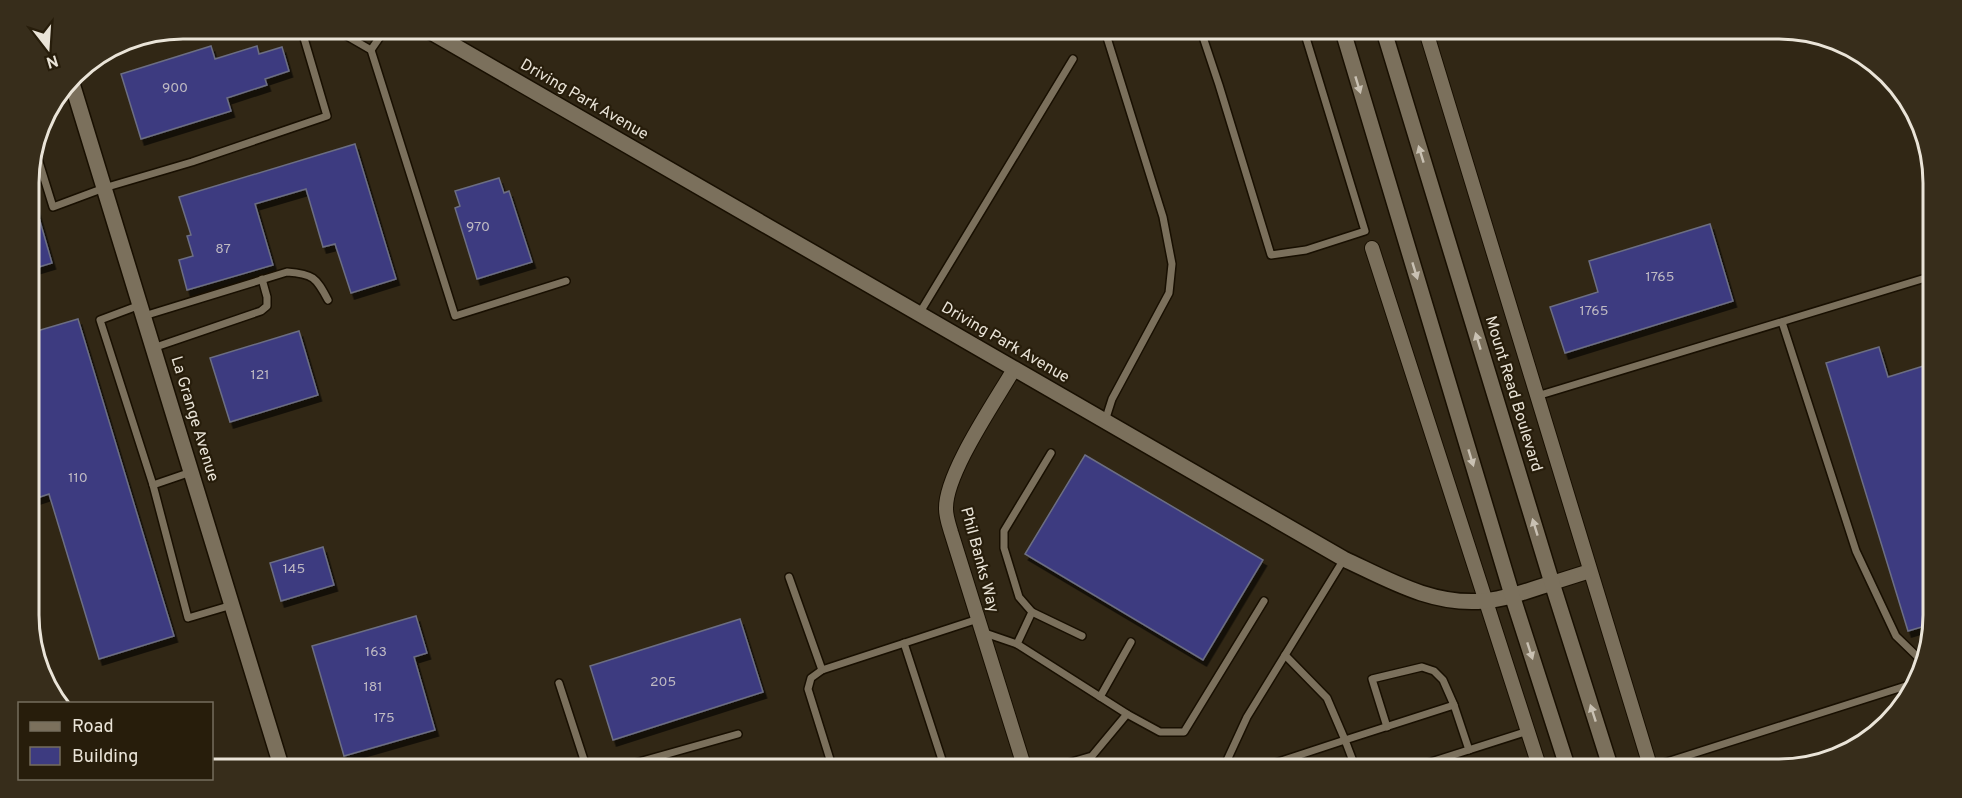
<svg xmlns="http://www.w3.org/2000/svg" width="1962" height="798" font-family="Overpass,sans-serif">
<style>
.building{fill:#3d3b80;stroke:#6c6e83;stroke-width:1.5;filter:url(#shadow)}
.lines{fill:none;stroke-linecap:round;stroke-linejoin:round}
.lane-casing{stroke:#180f01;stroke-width:10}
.street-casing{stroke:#180f01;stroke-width:16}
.secondary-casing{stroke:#180f01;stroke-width:18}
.lane{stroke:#7b705c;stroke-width:7}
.street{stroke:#7b705c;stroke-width:14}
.secondary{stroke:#7b705c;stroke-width:15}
.oneway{fill:#c9c1b3}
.labels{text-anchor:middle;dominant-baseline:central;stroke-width:4.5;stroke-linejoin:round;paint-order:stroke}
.number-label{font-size:14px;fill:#bfbac2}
.street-label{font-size:16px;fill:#eae4d8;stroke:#271d0b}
.rim{fill:none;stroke:#eae4d8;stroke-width:3}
</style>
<defs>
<filter id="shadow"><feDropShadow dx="3.5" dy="6" stdDeviation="0" flood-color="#0009"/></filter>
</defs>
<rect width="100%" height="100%" fill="#312715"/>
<g class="building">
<polygon points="211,46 215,59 257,46 259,54 282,47 289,71 265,79 267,85 227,98 231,111 141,139 121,74"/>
<polygon points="355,144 396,279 351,293 335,244 323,247 306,189 255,204 273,265 187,290 179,260 193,256 187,236 191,235 179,197"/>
<polygon points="499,178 504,193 509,191 532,262 477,279 455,208 460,206 455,191"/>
<polygon points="33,197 52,263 29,270 29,198"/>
<polygon points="1710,224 1733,301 1565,353 1550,307 1598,292 1589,261"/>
<polygon points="78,319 174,636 99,659 49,494 31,500 30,333"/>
<polygon points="299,331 318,395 230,422 210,358"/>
<polygon points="1879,347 1888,377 1933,363 1934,615 1932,624 1908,631 1826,363"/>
<polygon points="1085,455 1263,560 1203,660 1025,554"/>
<polygon points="323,547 334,585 281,601 270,563"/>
<polygon points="416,616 427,653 414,657 435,730 344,756 312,646"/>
<polygon points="740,619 763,692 613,740 590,666"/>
</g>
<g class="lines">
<g class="lane-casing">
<g id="lane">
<polyline points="333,28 371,50 455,316 566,281"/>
<polyline points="1104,28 1163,217 1172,264 1169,293 1112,399 1105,421"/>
<polyline points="1200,28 1219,85 1271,255 1306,250 1365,231 1303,28"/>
<polyline points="371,50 386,28"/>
<polyline points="35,149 53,207 104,188 192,162 327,116 301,28"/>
<polyline points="140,305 100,320 153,485"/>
<polyline points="919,314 1073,59"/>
<path d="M 144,316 L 287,272 C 313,274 316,277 328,300"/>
<polyline points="1782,322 1856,551 1896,636 1925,664"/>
<polyline points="153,348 261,311 267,306 267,297 262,279"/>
<polyline points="1537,396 1932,276"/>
<polyline points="1051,453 1004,531 1004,548 1019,597 1032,612 1017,644 1127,714"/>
<polyline points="191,472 153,485 188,618 232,605"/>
<polyline points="789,577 822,670"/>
<polyline points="1032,612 1082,636"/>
<polyline points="982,632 1017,644"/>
<polyline points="904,643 945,769"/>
<polyline points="559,683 587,769"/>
<polyline points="1100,697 1131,642"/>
<polyline points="1387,727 1372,679 1422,667 1434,671 1443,680 1454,705"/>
<polyline points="1651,767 1912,684"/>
<polyline points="614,769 738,734"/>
<polyline points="833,769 808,689 811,678 822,670 978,619"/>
<polyline points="1048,769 1092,756 1127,714 1160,732 1184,732 1264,601"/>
<polyline points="1223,769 1247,717 1344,559"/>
<polyline points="1273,769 1272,764 1345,740 1327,698 1285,655"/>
<polyline points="1356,769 1345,740 1454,705 1469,750"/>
<polyline points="1409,769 1528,731"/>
</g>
</g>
<g class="street-casing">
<g id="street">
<polyline points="1425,28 1651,769"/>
<polyline points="1372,248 1540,769"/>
<path d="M 1014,369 C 995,402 945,474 946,509 C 946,517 949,525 951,532 L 1025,769"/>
<polyline points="1552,583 1590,571"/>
</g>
</g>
<g class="secondary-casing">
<g id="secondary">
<path d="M 424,28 L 1344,559 C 1389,580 1433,606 1484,601 C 1507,599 1530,590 1552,583"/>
<polyline points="1342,28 1512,595 1568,769"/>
<polyline points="1383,28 1552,583 1611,769"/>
<polyline points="71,80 282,769"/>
</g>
</g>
<use href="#lane" class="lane"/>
<use href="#street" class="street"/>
<use href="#secondary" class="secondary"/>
</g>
<defs><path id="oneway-solid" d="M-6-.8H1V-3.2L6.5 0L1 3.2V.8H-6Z" transform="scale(1.5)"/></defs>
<g class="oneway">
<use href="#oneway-solid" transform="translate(1358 85) rotate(73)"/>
<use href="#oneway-solid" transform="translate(1421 154) rotate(-107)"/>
<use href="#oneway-solid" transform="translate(1415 271) rotate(73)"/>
<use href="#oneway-solid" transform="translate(1478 341) rotate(-107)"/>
<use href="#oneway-solid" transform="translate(1471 458) rotate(73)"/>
<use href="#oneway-solid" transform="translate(1535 527) rotate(-107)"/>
<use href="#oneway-solid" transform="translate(1530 651) rotate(72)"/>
<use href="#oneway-solid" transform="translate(1593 713) rotate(-108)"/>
</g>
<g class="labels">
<g class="number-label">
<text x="175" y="88">900</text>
<text x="478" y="227">970</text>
<text x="223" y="249">87</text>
<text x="1660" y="277">1765</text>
<text x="1594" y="311">1765</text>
<text x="260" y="375">121</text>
<text x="78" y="478">110</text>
<text x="294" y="569">145</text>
<text x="376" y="652">163</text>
<text x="663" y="682">205</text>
<text x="373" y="687">181</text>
<text x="384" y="718">175</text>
</g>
<g class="street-label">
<text transform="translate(584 100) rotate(30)">Driving Park Avenue</text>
<text transform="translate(1005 343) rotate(30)">Driving Park Avenue</text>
<text transform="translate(1513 394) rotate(73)">Mount Read Boulevard</text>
<text transform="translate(194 419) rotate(73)">La Grange Avenue</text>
<text transform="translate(979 560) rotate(75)">Phil Banks Way</text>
</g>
</g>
<path d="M0 0H1962V798H0ZM183 39H1779A144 144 0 0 1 1923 183V615A144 144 0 0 1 1779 759H183A144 144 0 0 1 39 615V183A144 144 0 0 1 183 39Z" fill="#372d1b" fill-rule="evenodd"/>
<path class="rim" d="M183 39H1779A144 144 0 0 1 1923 183V615A144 144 0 0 1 1779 759H183A144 144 0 0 1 39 615V183A144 144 0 0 1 183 39Z"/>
<rect x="18" y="702" width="195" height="78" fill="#271d0b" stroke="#756d5d" stroke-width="1.5"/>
<rect x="30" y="722" width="30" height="9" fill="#7b705c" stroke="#756d5d" stroke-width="1.5"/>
<text x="72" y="732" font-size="18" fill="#eae4d8">Road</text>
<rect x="30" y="747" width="30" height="18" fill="#3d3b80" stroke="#756d5d" stroke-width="1.5"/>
<text x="72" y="762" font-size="18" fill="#eae4d8">Building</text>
<g transform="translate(48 48) rotate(163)" stroke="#271d0b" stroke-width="4.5" paint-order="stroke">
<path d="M0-4.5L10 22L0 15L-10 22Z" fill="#eae4d8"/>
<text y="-9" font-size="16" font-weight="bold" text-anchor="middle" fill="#eae4d8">N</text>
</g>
</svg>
